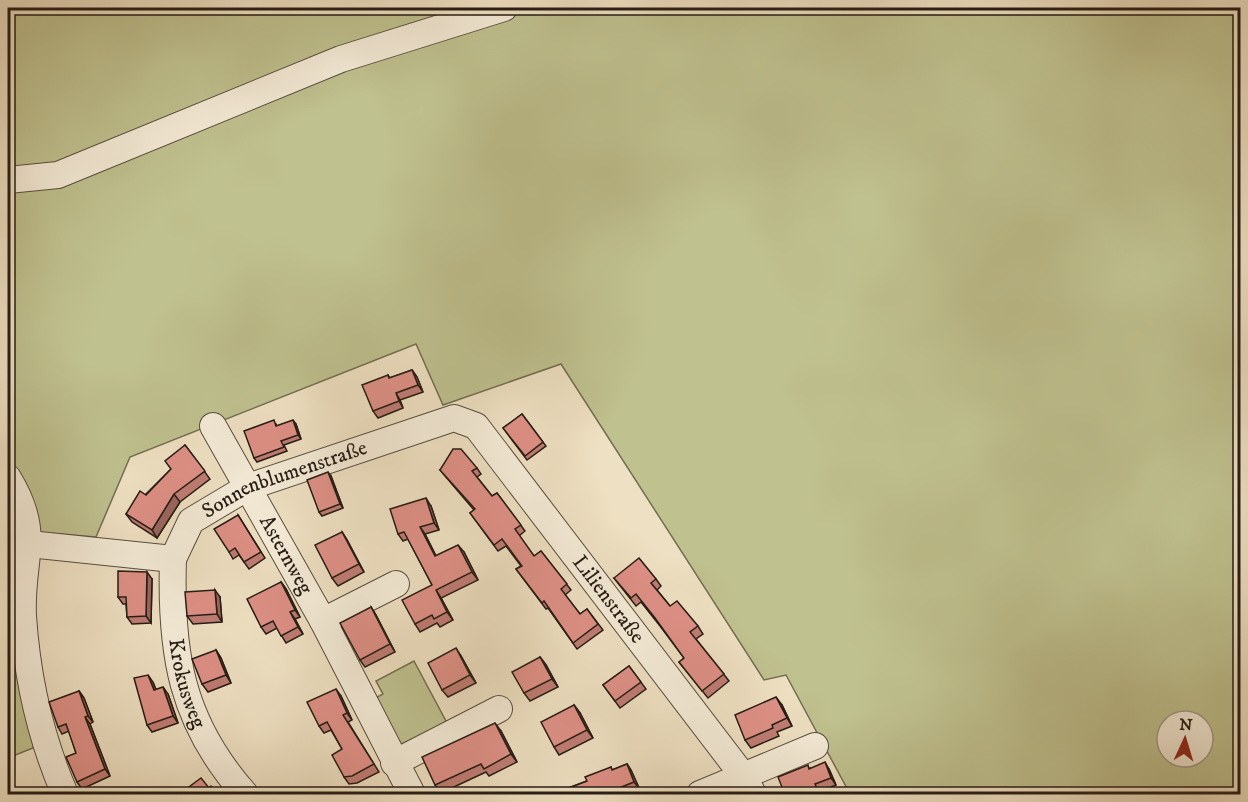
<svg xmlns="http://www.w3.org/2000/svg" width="1248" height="802" font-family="'IM FELL DW Pica',serif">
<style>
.green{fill:#bfc18f;stroke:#726e52;stroke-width:1.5;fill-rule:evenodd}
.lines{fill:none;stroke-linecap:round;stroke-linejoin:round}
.minor-casing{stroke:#584d40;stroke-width:28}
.minor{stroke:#f4ebd7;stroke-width:26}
.wall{fill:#bf7c73;stroke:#261c15;stroke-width:1.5}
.shaded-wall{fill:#9b655e;stroke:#261c15;stroke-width:1.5}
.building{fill:#de9086;stroke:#261c15;stroke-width:1.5}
.labels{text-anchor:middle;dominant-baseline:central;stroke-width:4.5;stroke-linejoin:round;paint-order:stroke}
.street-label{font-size:21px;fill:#261c15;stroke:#f4ebd7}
</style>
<rect width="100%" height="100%" fill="#eee0c2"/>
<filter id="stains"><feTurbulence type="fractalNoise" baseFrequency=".00333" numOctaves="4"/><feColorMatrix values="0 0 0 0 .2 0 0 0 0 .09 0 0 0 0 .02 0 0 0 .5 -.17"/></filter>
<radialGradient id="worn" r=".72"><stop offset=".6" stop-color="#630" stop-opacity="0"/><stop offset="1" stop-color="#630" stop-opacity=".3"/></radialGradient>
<g class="green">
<path d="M 8,8 L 1240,8 L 1240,794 L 850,794 L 786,675 L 764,680 L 561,364 L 443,405 L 416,344 L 130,457 L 96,537 L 36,532 L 31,614 L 48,742 L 8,758 ZM 1167,721 L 1203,721 L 1203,757 L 1167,757 Z"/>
<polygon points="414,661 447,723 402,744 398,743 372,700 383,694 376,681"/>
</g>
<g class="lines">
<g class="minor-casing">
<g id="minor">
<polyline points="8,180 58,175 341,59 504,8"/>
<path id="s1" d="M 213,426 L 323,621 L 412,794"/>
<path d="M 8,478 C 43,535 20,559 23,616 C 27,676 41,739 65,794"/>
<path id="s2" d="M 29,544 L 173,559 L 191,521 L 248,487 L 454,418 L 476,426 L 744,777 L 753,794"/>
<path id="s3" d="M 173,559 C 170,653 181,722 245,794"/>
<polyline points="323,621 396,584"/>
<polyline points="394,763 499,709"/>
<polyline points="700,794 815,746"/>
</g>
</g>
<use href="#minor" class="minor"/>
</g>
<g class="wall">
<polygon points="412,370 417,377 423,392 400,400 403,408 378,418 373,411 388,375 390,378"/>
<polygon points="522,414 546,446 527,460 503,428"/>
<polygon points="276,424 277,426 296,424 301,439 284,445 287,451 257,462 254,458"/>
<polygon points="185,445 210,479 180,502 157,538 132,522 126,514 171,469"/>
<polygon points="477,468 481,474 477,477 492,496 497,493 525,531 519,536 534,556 541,551 571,590 565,595 580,614 587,609 603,630 577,649 548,608 546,609 516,569 521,566 506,546 498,551 470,513 474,510 445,476 440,470"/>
<polygon points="331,476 343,508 322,516 319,512"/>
<polygon points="431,506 439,530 425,534 436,556 464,552 478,580 441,598 453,620 440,627 437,623 420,632 415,624 432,585 408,539 403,541 398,534"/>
<polygon points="238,515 265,558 249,569 239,555 233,559 229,552"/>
<polygon points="342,532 347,540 364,572 338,586 332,578"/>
<polygon points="614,578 656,579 661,586 657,590 670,606 698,626 703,634 696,639 729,681 708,698 679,662 684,658 660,626 641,602 636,606"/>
<polygon points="152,579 151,623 132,624 127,617 126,604 123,604 118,597"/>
<polygon points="281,582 286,589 300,617 295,619 303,634 286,643 277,628 266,634 261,627"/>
<polygon points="220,597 222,622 193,624 187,616"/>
<polygon points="371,607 376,615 395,652 365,667 360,660"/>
<polygon points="216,650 221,658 231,683 208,692 202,684"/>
<polygon points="461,656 476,683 448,697 442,690"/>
<polygon points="540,657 546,665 558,687 530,701 524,693"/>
<polygon points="629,666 646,689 620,708 603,685"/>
<polygon points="153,682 156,690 168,694 178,723 152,732 147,725"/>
<polygon points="79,691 84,698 93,722 90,724 110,776 82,789 77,782 76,753 69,731 62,734 58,727"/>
<polygon points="341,696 352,720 348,722 379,772 357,783 349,784 344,777 342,749 331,730 324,733 319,726"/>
<polygon points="574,705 580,713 593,738 559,755 554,747"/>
<polygon points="782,705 792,726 777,732 779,736 751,748 745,740"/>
<polygon points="501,731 517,762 489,776 486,772 441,793 435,785"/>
<polygon points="627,764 631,770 639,788 624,795 550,795 587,781 611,767 612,770"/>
<polygon points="810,768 829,769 836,785 820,791 822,795 785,795"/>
</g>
<g class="shaded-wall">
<polygon points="412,370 417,377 423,392 418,385"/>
<polygon points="396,393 400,400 403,408 399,401"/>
<polygon points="293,420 296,424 301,439 298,435"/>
<polygon points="328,472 331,476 343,508 340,504"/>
<polygon points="174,494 180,502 157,538 152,530"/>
<polygon points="426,498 431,506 439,530 434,523"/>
<polygon points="420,527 425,534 440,564 435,556"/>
<polygon points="342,532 347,540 364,572 359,564"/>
<polygon points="458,545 464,552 478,580 472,572"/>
<polygon points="147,572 152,579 151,623 146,616"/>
<polygon points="281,582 286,589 300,617 295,610"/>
<polygon points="215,590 220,597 222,622 217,614"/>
<polygon points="436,590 441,598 453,620 447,612"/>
<polygon points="371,607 376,615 395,652 390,644"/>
<polygon points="290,612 295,619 303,634 298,627"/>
<polygon points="456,648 461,656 476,683 470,675"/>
<polygon points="216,650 221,658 231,683 226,675"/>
<polygon points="540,657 546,665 558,687 552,679"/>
<polygon points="148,675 153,682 159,697 154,690"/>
<polygon points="163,687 168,694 178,723 173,716"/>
<polygon points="336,689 341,696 352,720 347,713"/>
<polygon points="79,691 84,698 93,722 88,716"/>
<polygon points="776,697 782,705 792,726 787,718"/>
<polygon points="574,705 580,713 593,738 587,730"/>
<polygon points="85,717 90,724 110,776 105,769"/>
<polygon points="495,723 501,731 517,762 511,754"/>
<polygon points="825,762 829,769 836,785 831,778"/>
<polygon points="627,764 631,770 639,788 634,782"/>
</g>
<g class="building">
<polygon points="412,370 418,385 396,393 399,401 373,411 362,385 388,375 389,378"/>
<polygon points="522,414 543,442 525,456 503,428"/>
<polygon points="274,420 276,426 293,420 298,435 281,441 284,447 254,458 244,431"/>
<polygon points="185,445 205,471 174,494 152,530 126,514 140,491 146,495 171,469 165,461"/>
<polygon points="453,449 461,449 477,468 472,471 492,496 497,493 521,525 515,529 534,556 541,551 567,584 561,589 580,614 587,609 598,624 573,643 544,601 542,603 516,569 522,566 502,539 494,545 470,513 475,509 440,470"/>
<polygon points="328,472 340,504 319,512 307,480"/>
<polygon points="426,498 434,523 420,527 435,556 458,545 472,572 436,590 447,612 434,619 432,615 415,624 402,600 432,585 404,532 398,534 390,509"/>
<polygon points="238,515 261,552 244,562 235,548 229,552 214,529"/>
<polygon points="342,532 359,564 332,578 315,545"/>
<polygon points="639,558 656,579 651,583 670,606 677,601 698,626 690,632 724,674 702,691 679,662 684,658 655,618 636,594 631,598 614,578"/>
<polygon points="118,571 147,572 146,616 127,617 126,597 118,597"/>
<polygon points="281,582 295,610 290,612 298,627 281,636 273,621 261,627 247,599"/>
<polygon points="215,590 217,614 187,616 185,592"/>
<polygon points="371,607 390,644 360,660 340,623"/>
<polygon points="456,648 470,675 442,690 428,663"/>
<polygon points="216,650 226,675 202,684 192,659"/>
<polygon points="540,657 552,679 524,693 512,672"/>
<polygon points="629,666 641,682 615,701 603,685"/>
<polygon points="148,675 154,690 163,687 173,716 147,725 134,678"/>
<polygon points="336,689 347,713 343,715 374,764 352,776 344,777 332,755 342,749 327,722 319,726 307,702"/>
<polygon points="79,691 88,716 85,717 105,769 77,782 66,757 76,753 66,724 58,727 49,702"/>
<polygon points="776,697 787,718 772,725 773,728 745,740 735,715"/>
<polygon points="574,705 587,730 554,747 541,722"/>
<polygon points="495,723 511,754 484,769 481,764 435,785 422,757"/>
<polygon points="825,762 831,778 815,784 818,791 808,795 785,795 778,777 808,765 809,769"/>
<polygon points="627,764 634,782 619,788 621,793 618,795 550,795 587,781 585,777 611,767 612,770"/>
<polygon points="201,778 209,788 211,786 220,795 189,795 185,790"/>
</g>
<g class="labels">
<g class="street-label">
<text stroke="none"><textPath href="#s2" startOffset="290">Sonnenblumenstraße</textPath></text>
<text stroke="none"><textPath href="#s1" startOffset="148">Asternweg</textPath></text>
<text stroke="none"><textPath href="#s2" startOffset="712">Lilienstraße</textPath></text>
<text stroke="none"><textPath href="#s3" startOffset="126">Krokusweg</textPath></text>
</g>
</g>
<rect width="1248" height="802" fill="none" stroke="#eee0c2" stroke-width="30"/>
<rect x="9" y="9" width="1230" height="784" fill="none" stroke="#261c15" stroke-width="3"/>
<rect x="15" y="15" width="1218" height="772" fill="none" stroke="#261c15" stroke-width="1.5"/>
<g transform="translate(1185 739) rotate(4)"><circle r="28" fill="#f4ebd7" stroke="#a29889" stroke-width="1.5"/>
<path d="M0-4.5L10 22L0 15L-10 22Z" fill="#8f2418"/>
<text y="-9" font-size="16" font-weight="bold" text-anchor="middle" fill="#261c15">N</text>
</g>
<rect width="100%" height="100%" filter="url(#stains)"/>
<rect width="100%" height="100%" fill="url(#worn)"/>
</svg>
